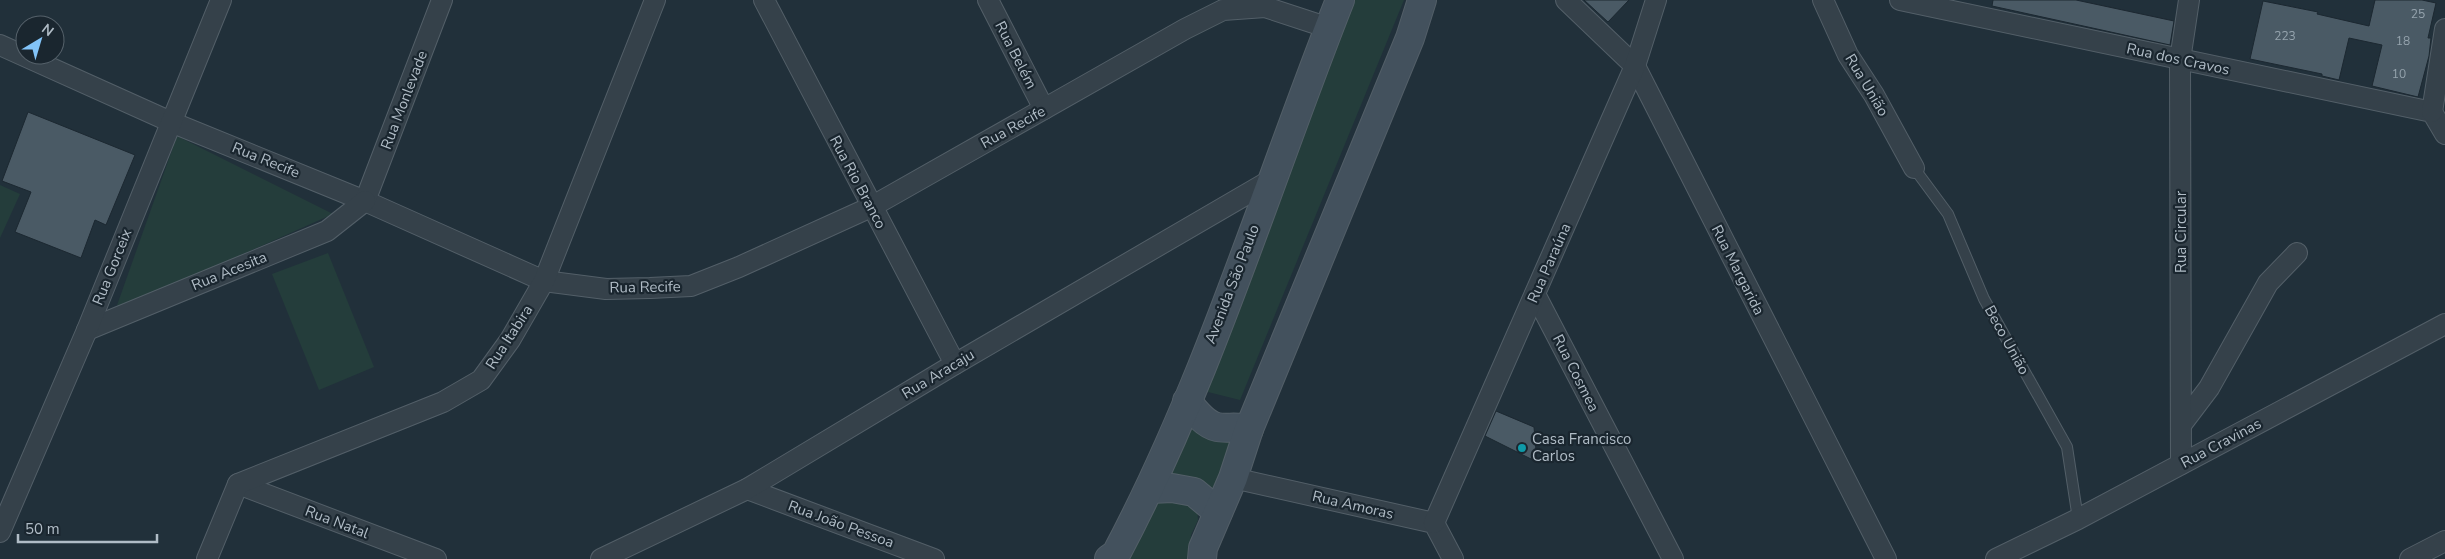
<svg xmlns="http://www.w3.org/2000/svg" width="2445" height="559" font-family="'Nunito Sans',sans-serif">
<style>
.green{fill:#243d3b}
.building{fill:#4a5a65;stroke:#1c2831}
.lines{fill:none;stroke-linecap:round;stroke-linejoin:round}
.lane-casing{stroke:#535f68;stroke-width:12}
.street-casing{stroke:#535f68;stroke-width:22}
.secondary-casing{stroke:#535f68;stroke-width:30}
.lane{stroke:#35414a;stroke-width:10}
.street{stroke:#35414a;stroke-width:20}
.secondary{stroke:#43515d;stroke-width:28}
.culture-dot{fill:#0f9aa8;stroke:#1a262f;stroke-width:2}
.labels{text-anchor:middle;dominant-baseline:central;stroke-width:4.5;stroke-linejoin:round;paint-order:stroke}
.number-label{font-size:12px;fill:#96a4ae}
.street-label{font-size:15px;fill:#b0bcc6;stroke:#1a262f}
.poi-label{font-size:15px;fill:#b0bcc6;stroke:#1a262f;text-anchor:start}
</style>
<rect width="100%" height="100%" fill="#21303a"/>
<g class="green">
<polygon points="1354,0 1404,0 1240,400 1204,391"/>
<polygon points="177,136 333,214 115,311"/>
<polygon points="0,185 20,194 0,238"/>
<polygon points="328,253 374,367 319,390 272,274"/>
<polygon points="1186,415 1239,437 1215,494 1161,479"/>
<polygon points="1169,496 1197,508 1198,520 1191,535 1189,559 1119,559 1151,500"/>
</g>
<g class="building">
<polygon points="1584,0 1629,0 1608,22"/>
<polygon points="1993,0 2076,0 2174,21 2170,45 1992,6"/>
<polygon points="2375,0 2422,0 2436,3 2428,38 2431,38 2429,56 2418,97 2372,86 2382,45 2349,38 2339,80 2322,76 2322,74 2250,59 2263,1 2318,12 2317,14 2369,26"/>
<polygon points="28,112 135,155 106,225 95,220 81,258 15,232 31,192 2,181"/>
<polygon points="1496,411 1534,427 1537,462 1485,436"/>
</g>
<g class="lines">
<g class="lane-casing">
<polyline id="lane" points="1914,168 1948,214 1984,299 2067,447 2078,519"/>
</g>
<g class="street-casing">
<g id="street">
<polyline points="764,0 955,364"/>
<polyline points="988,0 1044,109"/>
<polyline points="1566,0 1635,66 1886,559"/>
<polyline points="1823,0 1848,55 1874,95 1914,168"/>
<polyline points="1900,0 2432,112 2445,134"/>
<polyline points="0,45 171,122 365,201 544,281 606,289 650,288 691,286 739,267 871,207 1185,29 1223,10 1265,7 1329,28"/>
<polyline points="2432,112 2445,29"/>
<polyline points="365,201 442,0"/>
<polyline points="1535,294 1673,559"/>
<polyline points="87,330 327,231 365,201"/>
<polyline points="2181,425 2209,388 2268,283 2297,253"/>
<polyline points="2181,464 2180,60 2189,0"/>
<polyline points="1233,478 1434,523 1453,559"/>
<polyline points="238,484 436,559"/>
<polyline points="747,489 934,559"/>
<polyline points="1434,523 1635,66 1656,0"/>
<polyline points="0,532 87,330 221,0"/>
<polyline points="207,559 238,484 443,402 481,380 510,340 544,281 655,0"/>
<polyline points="601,559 747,489 955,364 1271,180"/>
<polyline points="1996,559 2078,519 2445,324"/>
<polyline points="2410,559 2445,541"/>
</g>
</g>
<g class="secondary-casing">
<g id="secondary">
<path d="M 1187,401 C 1194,410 1204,424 1217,427 C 1225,429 1237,426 1249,429"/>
<polyline points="1151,489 1172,488 1194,492 1218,512"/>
<path d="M 1109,559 L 1116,554 C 1209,379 1267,184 1340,0"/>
<polyline points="1202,559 1203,548 1233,478 1249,429 1410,38 1422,0"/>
</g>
</g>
<use href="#lane" class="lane"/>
<use href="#street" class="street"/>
<use href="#secondary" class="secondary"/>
</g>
<circle class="culture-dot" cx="1522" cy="448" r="5"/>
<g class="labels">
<g class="number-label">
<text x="2418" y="14">25</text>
<text x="2285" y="36">223</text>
<text x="2403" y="41">18</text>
<text x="2399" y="74">10</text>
</g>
<g class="street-label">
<text transform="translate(1016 55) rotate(63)">Rua Belém</text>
<text transform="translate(2178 59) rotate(12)">Rua dos Cravos</text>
<text transform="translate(1867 85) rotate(59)">Rua União</text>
<text transform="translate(404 100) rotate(-69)">Rua Monlevade</text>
<text transform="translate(1013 127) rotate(-29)">Rua Recife</text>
<text transform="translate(266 160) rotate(22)">Rua Recife</text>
<text transform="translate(858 182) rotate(62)">Rua Rio Branco</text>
<text transform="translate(2181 232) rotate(-90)">Rua Circular</text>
<text transform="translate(1549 263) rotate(-66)">Rua Paraúna</text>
<text transform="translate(112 267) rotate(-68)">Rua Gorceix</text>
<text transform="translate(1738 270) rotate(63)">Rua Margarida</text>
<text transform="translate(229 271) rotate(-22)">Rua Acesita</text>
<text transform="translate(1232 284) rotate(-69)">Avenida São Paulo</text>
<text transform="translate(645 287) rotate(-1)">Rua Recife</text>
<text transform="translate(509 337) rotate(-57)">Rua Itabira</text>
<text transform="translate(2007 340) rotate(61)">Beco União</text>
<text transform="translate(1576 373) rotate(63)">Rua Cosmea</text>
<text transform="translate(938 374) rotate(-31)">Rua Aracaju</text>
<text transform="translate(2221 443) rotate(-28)">Rua Cravinas</text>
<text transform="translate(1353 505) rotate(13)">Rua Amoras</text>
<text transform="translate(337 522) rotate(21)">Rua Natal</text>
<text transform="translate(841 524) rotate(20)">Rua João Pessoa</text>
</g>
<g class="poi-label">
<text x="1532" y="439">Casa Francisco<tspan x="1532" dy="17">Carlos</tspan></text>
</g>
</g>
<g transform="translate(40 40) rotate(38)"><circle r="24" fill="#1a262f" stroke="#56626b"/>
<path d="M0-4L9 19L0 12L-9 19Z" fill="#82c4f9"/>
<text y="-8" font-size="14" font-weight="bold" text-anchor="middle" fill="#b0bcc6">N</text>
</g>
<path d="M18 534v8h139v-8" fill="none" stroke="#b0bcc6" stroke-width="2.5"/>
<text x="25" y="534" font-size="15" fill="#b0bcc6" stroke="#1a262f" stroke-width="4" paint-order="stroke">50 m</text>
</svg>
